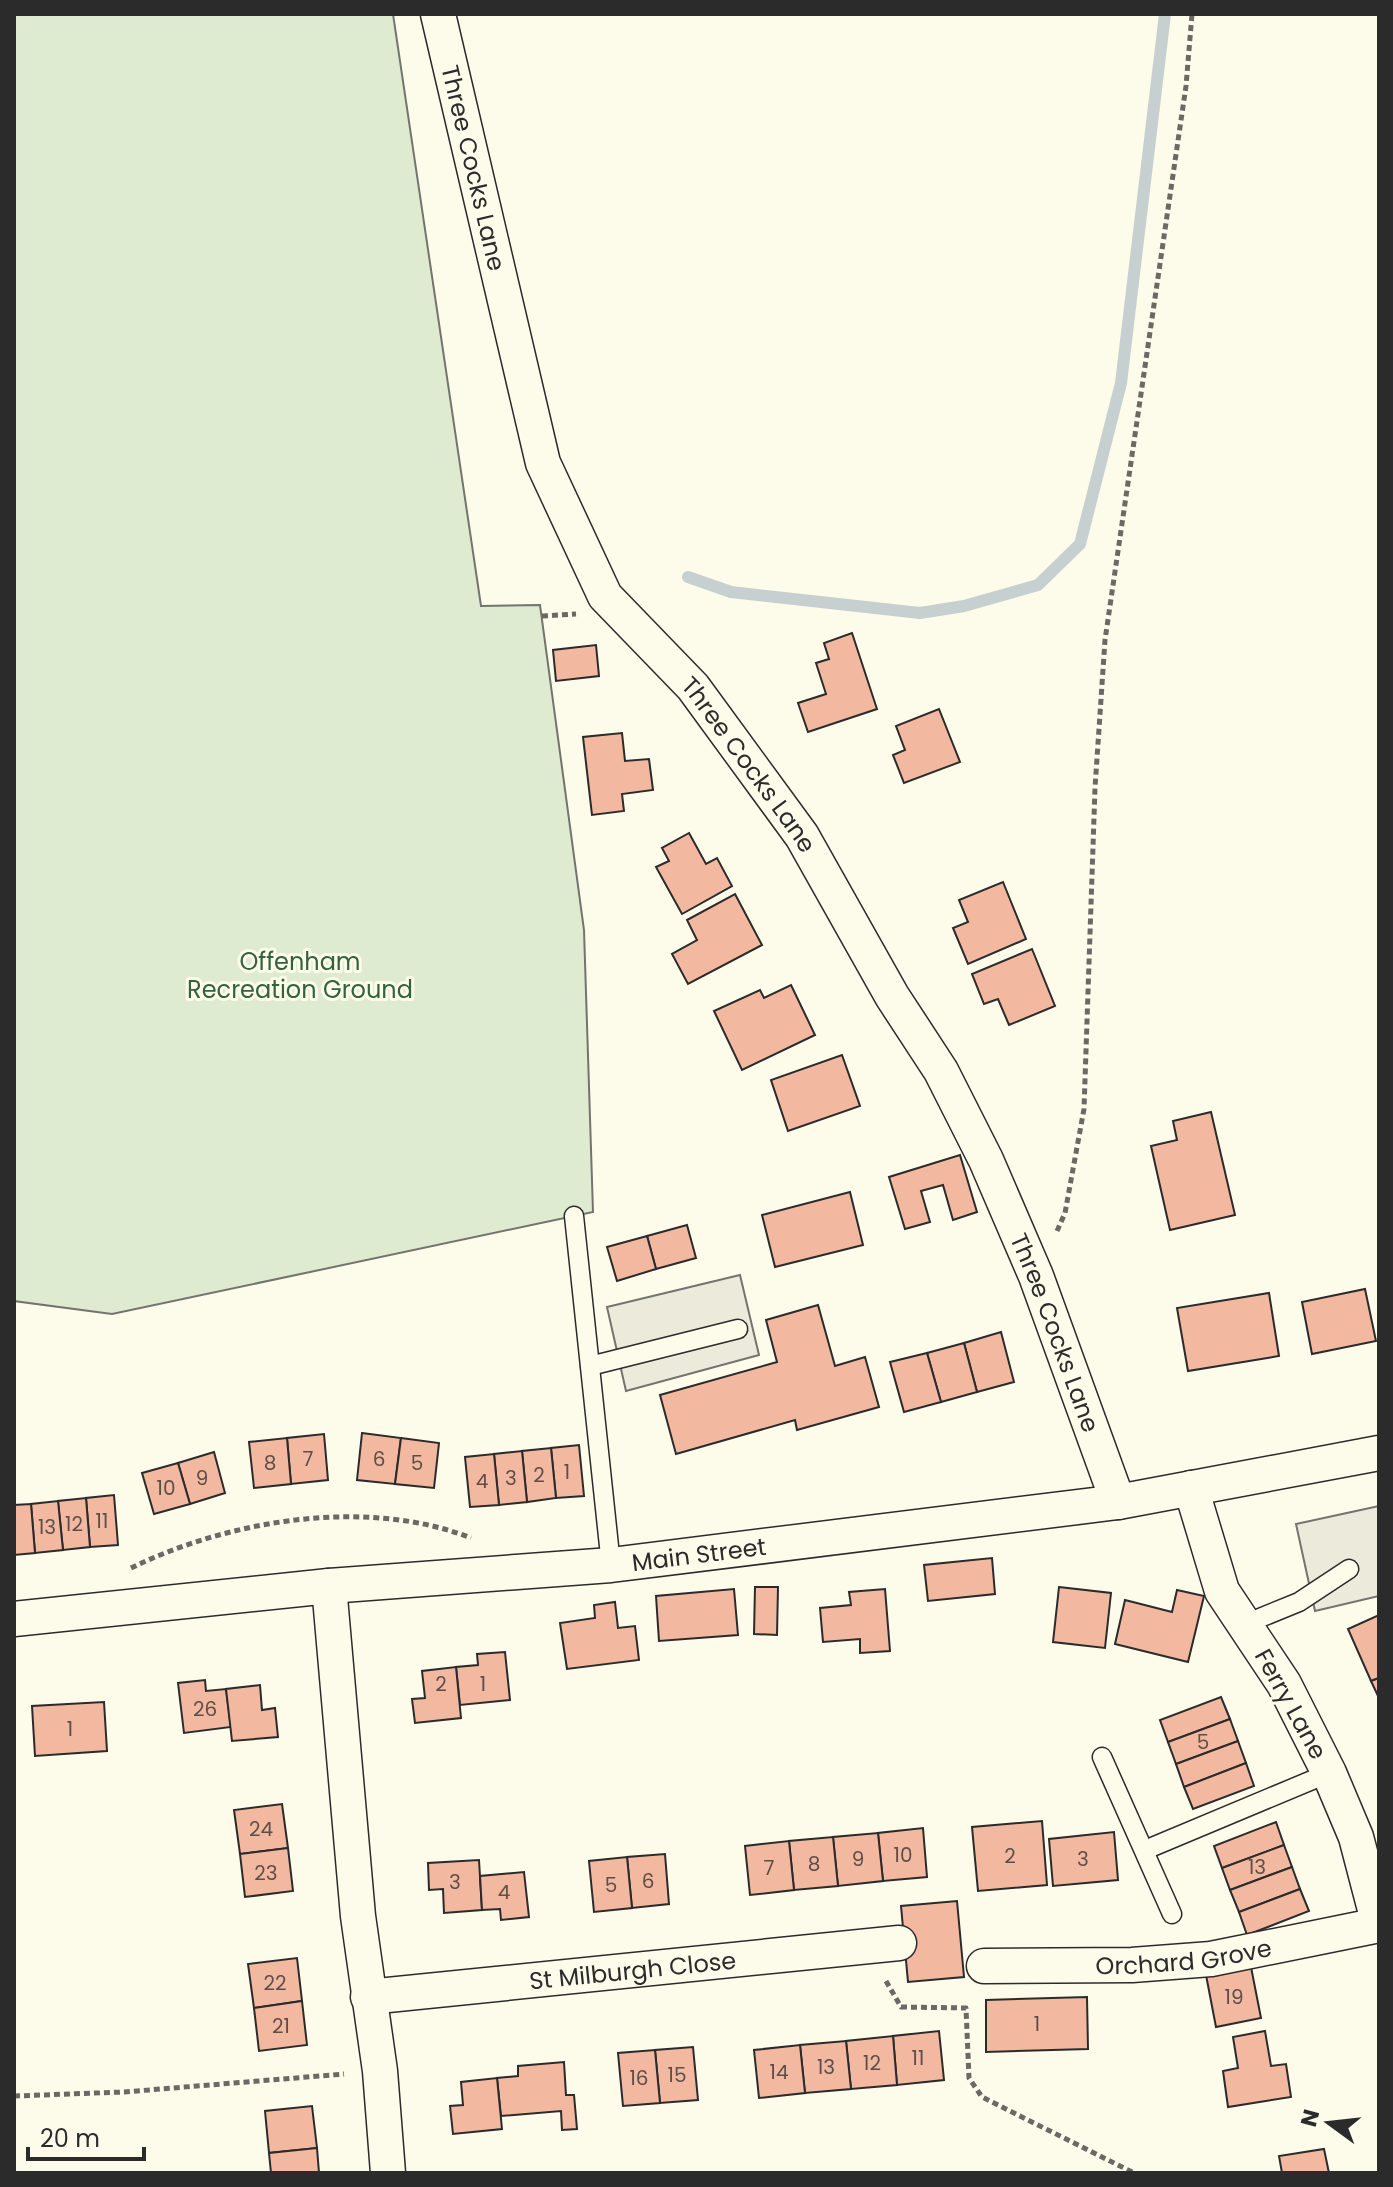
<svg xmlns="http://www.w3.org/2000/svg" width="1393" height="2187" font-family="Poppins,sans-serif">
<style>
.green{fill:#deebd1;stroke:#74746e;stroke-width:2}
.parking{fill:#eceadb;stroke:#74746e;stroke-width:2}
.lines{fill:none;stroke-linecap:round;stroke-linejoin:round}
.stream{stroke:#c7d0d0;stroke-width:12}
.building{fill:#f2b8a0;stroke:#2b2b2b;stroke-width:2}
.service-casing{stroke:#2b2b2b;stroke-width:21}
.minor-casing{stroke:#2b2b2b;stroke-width:37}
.path{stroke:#6a6964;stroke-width:5;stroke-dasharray:6 4;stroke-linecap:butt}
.service{stroke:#fdfbea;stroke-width:18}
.minor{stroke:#fdfbea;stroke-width:34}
.labels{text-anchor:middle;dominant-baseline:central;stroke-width:6;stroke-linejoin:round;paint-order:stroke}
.number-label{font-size:20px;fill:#5d4e48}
.street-label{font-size:24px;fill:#2b2b2b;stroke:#fdfbea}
.park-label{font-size:24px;fill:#34623c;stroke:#fdfbea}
</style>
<rect width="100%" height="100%" fill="#fdfbea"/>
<polygon class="green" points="14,14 393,14 481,606 540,605 584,930 593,1212 112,1314 14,1301"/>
<g class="parking">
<polygon points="740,1275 759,1355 626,1391 607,1307"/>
<polygon points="1379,1506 1379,1596 1315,1611 1296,1524"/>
</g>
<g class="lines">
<polyline class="stream" points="688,577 731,592 920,613 964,606 1038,585 1080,544 1121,383 1165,14"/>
</g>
<g class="building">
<polygon points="852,633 877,709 808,732 798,703 826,694 816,663 829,659 824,643"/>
<polygon points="596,645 599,676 556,681 553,650"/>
<polygon points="939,709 960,762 904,783 893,755 905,750 896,726"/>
<polygon points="622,733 625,761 649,759 653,790 622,794 624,811 592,815 583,737"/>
<polygon points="689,833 706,864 717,858 732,886 682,914 656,867 669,861 662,848"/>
<polygon points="1003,882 1026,939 968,964 953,928 968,922 959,900"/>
<polygon points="735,894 762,945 688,984 672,954 697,940 687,920"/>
<polygon points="1032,949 1055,1006 1009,1025 998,999 984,1004 972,974"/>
<polygon points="791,985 815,1035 742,1070 714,1011 760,990 764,998"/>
<polygon points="842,1055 860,1106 788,1131 771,1080"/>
<polygon points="1211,1112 1235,1215 1170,1230 1151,1146 1177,1140 1173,1121"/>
<polygon points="960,1155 977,1212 953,1220 943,1185 921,1191 930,1222 905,1229 889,1177"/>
<polygon points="850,1192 863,1245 775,1267 762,1215"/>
<polygon points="687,1225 696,1258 656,1269 647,1236"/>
<polygon points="647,1236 656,1269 617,1281 607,1247"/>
<polygon points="1365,1289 1376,1341 1312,1354 1302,1302"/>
<polygon points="1269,1293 1279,1356 1188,1371 1177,1308"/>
<polygon points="818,1305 835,1366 865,1357 879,1407 797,1430 795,1420 676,1454 660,1395 777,1362 766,1320"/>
<polygon points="1001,1332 1014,1382 977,1392 964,1343"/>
<polygon points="964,1343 977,1392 941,1402 927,1353"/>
<polygon points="927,1353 941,1402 904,1412 890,1362"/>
<polygon points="362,1433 401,1438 395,1484 357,1480"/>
<polygon points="324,1434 328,1480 291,1484 287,1438"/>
<polygon points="287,1438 291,1484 254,1488 249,1442"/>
<polygon points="401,1438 439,1443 434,1488 395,1484"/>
<polygon points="579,1445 584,1496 556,1498 551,1448"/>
<polygon points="551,1448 556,1498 527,1502 522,1451"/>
<polygon points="522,1451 527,1502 499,1505 494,1454"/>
<polygon points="214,1452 225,1493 190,1504 178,1463"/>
<polygon points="494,1454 499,1505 470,1507 465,1457"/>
<polygon points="178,1463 190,1504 154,1514 142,1473"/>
<polygon points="114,1495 118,1545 90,1547 86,1498"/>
<polygon points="86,1498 90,1547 63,1550 58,1501"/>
<polygon points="58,1501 63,1550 35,1553 31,1504"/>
<polygon points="31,1504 35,1553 14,1555 14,1505"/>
<polygon points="992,1558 995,1594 928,1601 924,1565"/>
<polygon points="755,1587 778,1587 777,1635 754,1634"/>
<polygon points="1059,1587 1111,1593 1105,1648 1053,1642"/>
<polygon points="734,1589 738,1635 659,1641 656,1596"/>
<polygon points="885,1589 890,1651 860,1653 860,1639 823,1642 820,1608 851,1605 849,1592"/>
<polygon points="1177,1590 1204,1596 1188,1662 1115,1644 1125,1600 1172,1612"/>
<polygon points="615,1602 618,1628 635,1626 639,1660 567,1669 560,1623 595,1618 594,1605"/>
<polygon points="1379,1615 1379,1678 1371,1681 1348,1629"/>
<polygon points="505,1652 510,1700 460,1705 456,1667 478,1665 477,1654"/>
<polygon points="456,1667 461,1718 415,1723 412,1699 425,1698 422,1671"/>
<polygon points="1379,1678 1379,1698 1371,1681"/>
<polygon points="205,1680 206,1691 226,1689 231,1727 184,1733 178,1683"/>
<polygon points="260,1685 262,1710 275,1708 278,1737 232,1741 226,1689"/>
<polygon points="1221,1697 1230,1719 1168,1742 1160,1720"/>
<polygon points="104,1702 107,1751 35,1756 32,1706"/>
<polygon points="1230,1719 1238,1741 1176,1764 1168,1742"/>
<polygon points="1238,1741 1246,1763 1184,1787 1176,1764"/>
<polygon points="1246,1763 1254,1786 1193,1809 1184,1787"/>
<polygon points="282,1804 288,1848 240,1854 234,1810"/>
<polygon points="1042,1821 1047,1885 978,1891 972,1827"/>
<polygon points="1276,1822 1284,1845 1222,1868 1214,1846"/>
<polygon points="923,1828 927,1877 883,1881 878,1833"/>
<polygon points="1114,1832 1118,1880 1053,1886 1049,1839"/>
<polygon points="878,1833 883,1881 838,1886 833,1837"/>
<polygon points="833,1837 838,1886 794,1890 789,1841"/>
<polygon points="789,1841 794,1890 750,1895 745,1846"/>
<polygon points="1284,1845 1292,1867 1230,1890 1222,1868"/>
<polygon points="288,1848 293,1891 245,1897 240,1854"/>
<polygon points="665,1854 669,1904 632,1908 627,1857"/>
<polygon points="627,1857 632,1908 594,1912 589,1861"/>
<polygon points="479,1860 482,1910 444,1913 443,1889 429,1890 428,1863"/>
<polygon points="1292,1867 1300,1889 1239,1912 1230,1890"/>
<polygon points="524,1872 529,1917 501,1920 500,1909 482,1910 480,1876"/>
<polygon points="1300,1889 1309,1911 1247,1935 1239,1912"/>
<polygon points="957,1901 964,1977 908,1982 901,1906"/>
<polygon points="297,1958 302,2001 254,2008 248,1964"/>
<polygon points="1251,1967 1261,2018 1216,2027 1206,1975"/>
<polygon points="1087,1997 1088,2049 986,2052 986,2000"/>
<polygon points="302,2001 307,2045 259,2051 254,2008"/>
<polygon points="939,2031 944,2080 897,2085 893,2036"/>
<polygon points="1265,2031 1271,2066 1286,2064 1291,2097 1228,2107 1223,2071 1238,2068 1233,2037"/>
<polygon points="893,2036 897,2085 851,2089 846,2041"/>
<polygon points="846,2041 851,2089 805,2093 800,2045"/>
<polygon points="800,2045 805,2093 759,2098 754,2050"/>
<polygon points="693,2047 698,2100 660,2103 655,2050"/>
<polygon points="655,2050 660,2103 623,2106 618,2053"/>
<polygon points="564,2062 566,2095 574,2095 577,2129 562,2130 561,2111 501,2116 497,2078 518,2076 518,2066"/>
<polygon points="497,2078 502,2129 453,2134 450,2106 463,2105 461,2082"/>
<polygon points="312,2106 317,2148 269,2153 265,2111"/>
<polygon points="317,2148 319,2173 271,2173 269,2153"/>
<polygon points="1324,2149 1329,2173 1282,2173 1279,2156"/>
</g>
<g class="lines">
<g class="service-casing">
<g id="service">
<polyline points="574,1216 611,1565"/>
<polyline points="590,1366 738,1329"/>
<polyline points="1245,1624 1299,1602 1349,1569"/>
<polyline points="1102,1757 1172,1914"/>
<polyline points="1145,1850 1329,1773"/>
</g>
</g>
<g class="minor-casing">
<g id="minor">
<path id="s1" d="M 438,14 L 543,463 L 605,596 L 693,687 L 802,836 L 892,996 L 941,1071 L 986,1160 L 1036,1276 L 1118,1502"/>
<polyline points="329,1586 358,1916 380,2071 388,2173"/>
<path id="s2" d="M 14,1619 L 329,1586 L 611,1565 L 1118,1502 L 1379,1453"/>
<path id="s3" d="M 984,1966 L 1132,1965 L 1211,1959 L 1379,1925 L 1356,1837 L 1329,1773 L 1284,1684 L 1222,1591 L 1191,1488"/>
<path id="s4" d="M 368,1997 L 899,1943"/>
</g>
</g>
<g class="path">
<polyline points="542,616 576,614"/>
<polyline points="1057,1231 1065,1213 1084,1109 1095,788 1105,640 1186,86 1192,14"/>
<path d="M 131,1568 C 229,1520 367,1497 471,1538"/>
<polyline points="886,1981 901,2007 966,2008 969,2078 982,2097 1134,2173"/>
<polyline points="14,2096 124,2092 344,2074"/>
</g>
<use href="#service" class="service"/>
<use href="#minor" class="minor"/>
</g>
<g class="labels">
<g class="number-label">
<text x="308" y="1459">7</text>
<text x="379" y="1459">6</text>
<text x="270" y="1463">8</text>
<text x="417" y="1463">5</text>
<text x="567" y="1472">1</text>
<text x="539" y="1475">2</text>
<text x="202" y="1478">9</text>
<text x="511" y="1478">3</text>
<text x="482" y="1481">4</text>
<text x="166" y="1488">10</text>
<text x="102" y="1521">11</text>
<text x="74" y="1524">12</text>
<text x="47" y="1527">13</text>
<text x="441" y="1684">2</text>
<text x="483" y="1684">1</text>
<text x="205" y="1709">26</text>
<text x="70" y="1729">1</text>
<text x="1203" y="1742">5</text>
<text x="261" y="1829">24</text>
<text x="903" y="1855">10</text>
<text x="1010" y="1856">2</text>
<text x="858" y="1859">9</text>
<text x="1083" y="1859">3</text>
<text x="814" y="1864">8</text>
<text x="1257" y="1867">13</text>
<text x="769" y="1868">7</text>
<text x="266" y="1873">23</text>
<text x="648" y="1881">6</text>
<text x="455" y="1882">3</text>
<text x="611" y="1885">5</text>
<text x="504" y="1892">4</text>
<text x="275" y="1983">22</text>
<text x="1234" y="1997">19</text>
<text x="1037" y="2024">1</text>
<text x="281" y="2026">21</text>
<text x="918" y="2058">11</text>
<text x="872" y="2063">12</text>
<text x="826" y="2067">13</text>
<text x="779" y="2072">14</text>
<text x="677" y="2075">15</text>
<text x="639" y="2078">16</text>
</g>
<g class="street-label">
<text stroke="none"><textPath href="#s1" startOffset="158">Three Cocks Lane</textPath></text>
<text stroke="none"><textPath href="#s1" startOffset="830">Three Cocks Lane</textPath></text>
<text stroke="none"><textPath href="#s1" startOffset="1478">Three Cocks Lane</textPath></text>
<text stroke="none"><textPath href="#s2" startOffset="688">Main Street</textPath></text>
<text transform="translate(1291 1704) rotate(61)">Ferry Lane</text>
<text stroke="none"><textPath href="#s3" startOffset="200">Orchard Grove</textPath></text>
<text stroke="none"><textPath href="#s4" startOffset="266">St Milburgh Close</textPath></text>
</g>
<g class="park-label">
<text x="300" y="961">Offenham<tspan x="300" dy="28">Recreation Ground</tspan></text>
</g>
</g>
<rect width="1393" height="2187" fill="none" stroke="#2b2b2b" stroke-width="32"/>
<g transform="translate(1329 2123) rotate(285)" stroke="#fdfbea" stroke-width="6" paint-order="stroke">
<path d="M0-6L14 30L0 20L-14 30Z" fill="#2b2b2b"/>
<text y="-12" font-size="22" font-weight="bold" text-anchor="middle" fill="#2b2b2b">N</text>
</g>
<path d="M28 2147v12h116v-12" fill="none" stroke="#2b2b2b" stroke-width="4"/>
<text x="40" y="2147" font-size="24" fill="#2b2b2b" stroke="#fdfbea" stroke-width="6" paint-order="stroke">20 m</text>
</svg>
